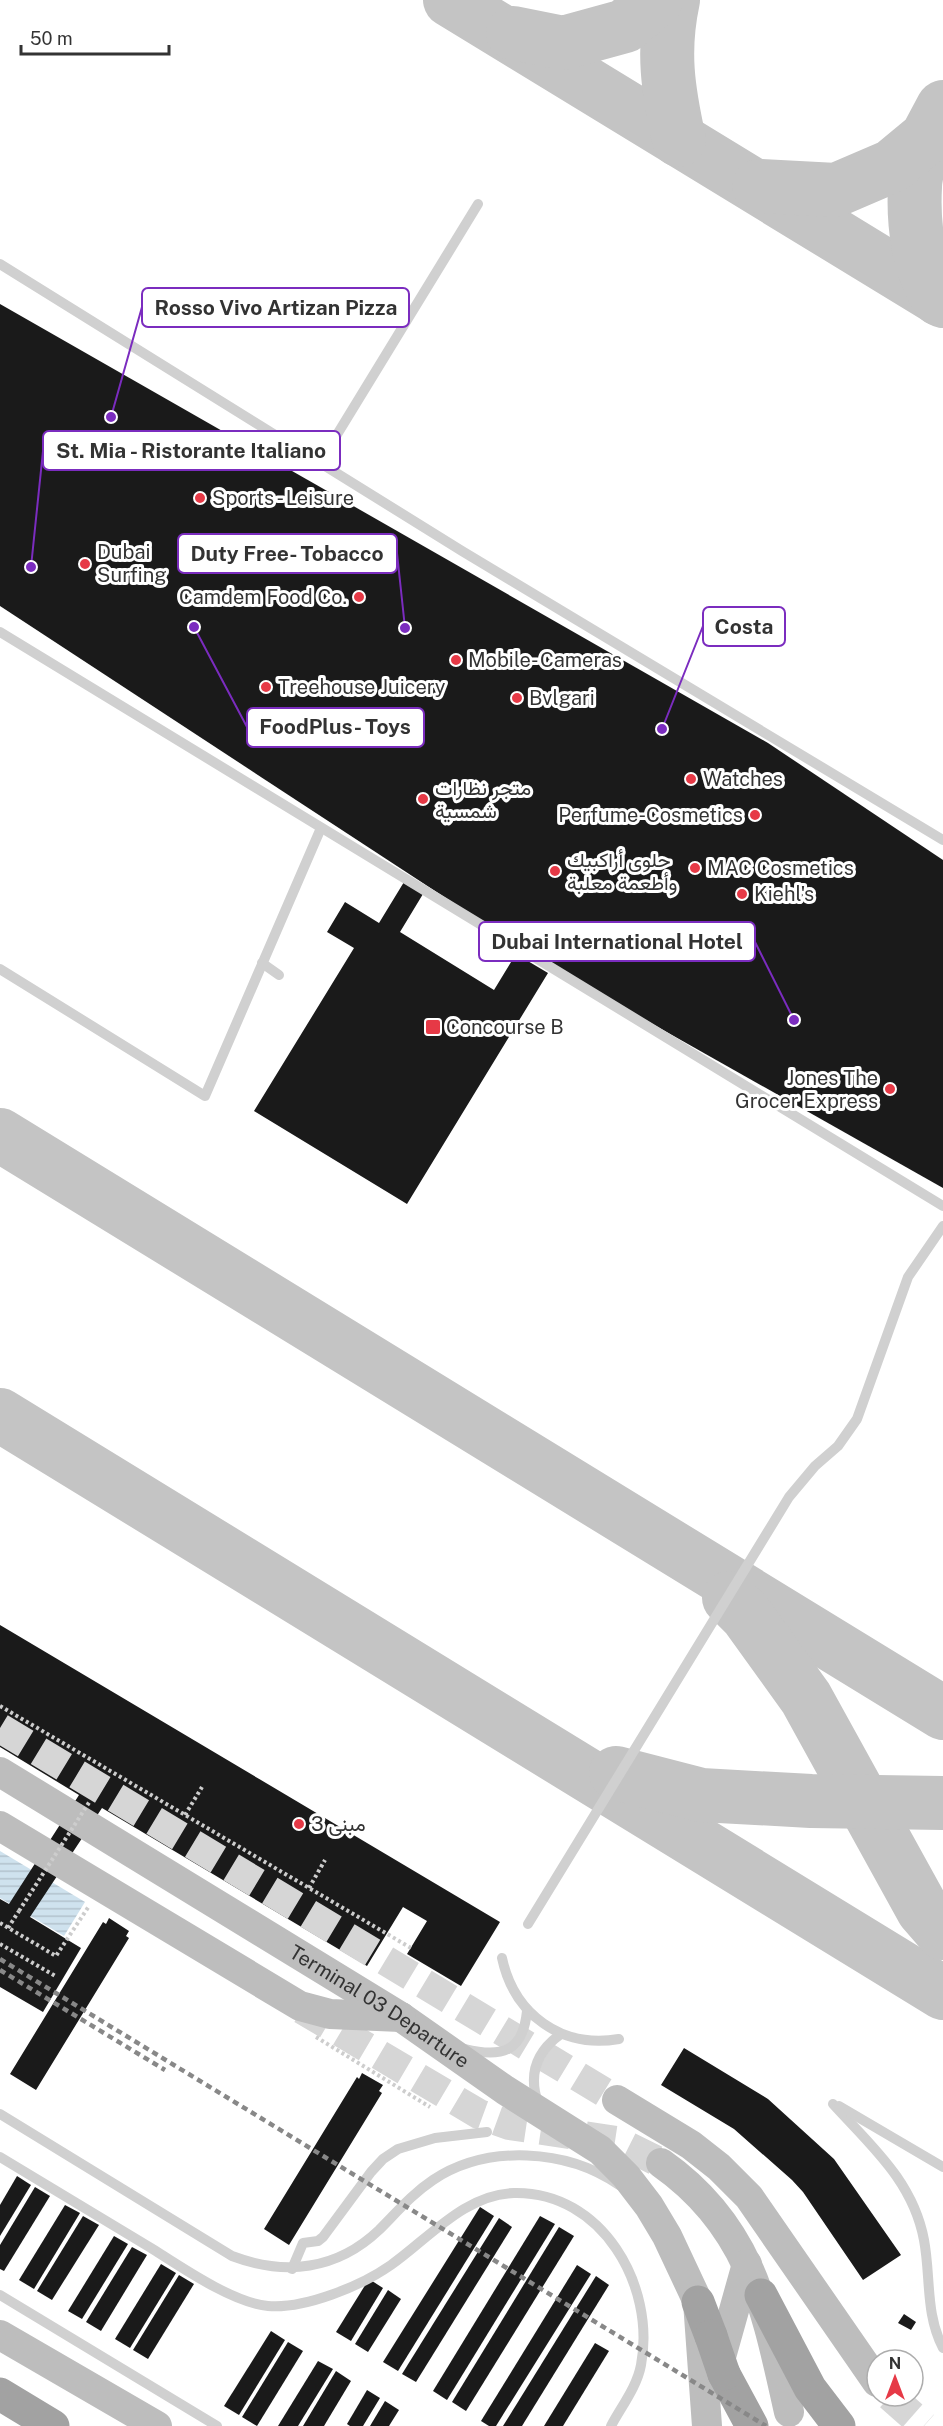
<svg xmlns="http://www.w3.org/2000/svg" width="943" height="2426" font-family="'Public Sans',Vazirmatn,sans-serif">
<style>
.water{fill:url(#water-rules)}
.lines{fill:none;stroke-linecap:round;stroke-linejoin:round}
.taxiway{stroke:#c4c4c4;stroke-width:54}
.building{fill:#1a1a1a}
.secondary-tunnel{stroke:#d6d6d6;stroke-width:30;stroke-dasharray:30 15;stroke-linecap:butt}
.path{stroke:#cdcdcd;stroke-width:4;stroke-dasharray:3 3;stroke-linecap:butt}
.service{stroke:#d0d0d0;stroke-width:10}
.secondary{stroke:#bdbdbd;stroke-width:30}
.trunk{stroke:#a2a2a2;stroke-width:33}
.rail{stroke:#888;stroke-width:4.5;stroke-dasharray:6 4.5;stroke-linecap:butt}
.path-bridge{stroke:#cdcdcd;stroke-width:4;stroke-dasharray:3 3;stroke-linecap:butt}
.trunk-bridge{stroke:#a2a2a2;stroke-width:33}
.poi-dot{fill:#e63946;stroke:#fff;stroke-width:2}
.labels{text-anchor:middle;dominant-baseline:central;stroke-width:6;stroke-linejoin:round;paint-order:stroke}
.poi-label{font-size:20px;fill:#333;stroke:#fff;text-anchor:start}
.street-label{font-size:20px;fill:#333;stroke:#fff}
.leader{fill:none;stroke:#7b2cbf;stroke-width:2}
.callout-dot{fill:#7b2cbf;stroke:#fff;stroke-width:2}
.callout{fill:#fff;stroke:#7b2cbf;stroke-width:2}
.callout-label{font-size:21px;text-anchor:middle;font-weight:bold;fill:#333}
</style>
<defs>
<pattern id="water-rules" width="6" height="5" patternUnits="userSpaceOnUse" patternTransform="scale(1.5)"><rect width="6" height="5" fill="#cfe2ee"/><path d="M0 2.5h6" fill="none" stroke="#b2c2cd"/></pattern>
</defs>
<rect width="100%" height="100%" fill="#fff"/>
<polygon class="water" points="0,1851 85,1902 64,1936 0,1898"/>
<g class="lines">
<g class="taxiway">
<polyline points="450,0 943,301"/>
<path d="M 673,0 C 662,51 668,90 679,140"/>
<polyline points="513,33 563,43 625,26 656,0"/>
<path d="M 927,137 C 923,153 915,171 915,187 C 913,222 918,270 939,299"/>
<polyline points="759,186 836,190 892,166 927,137 943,107"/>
<polyline points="0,1135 943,1713"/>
<polyline points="0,1415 943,1993"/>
<polyline points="729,1598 747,1616 806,1698 923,1910 943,1933"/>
<polyline points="616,1773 701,1795 811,1801 943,1803"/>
</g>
</g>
<g class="building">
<polygon points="0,304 768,743 943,860 943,1188 548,965 0,606"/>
<polygon points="404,882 423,894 400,932 494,990 516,954 548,973 407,1204 254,1111 354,948 327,932 345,902 379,923"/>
<polygon points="0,1625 500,1922 461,1986 407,1954 427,1921 403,1907 367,1966 102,1808 30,1917 81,1948 43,2012 0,1987 0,1899 9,1904 79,1795 0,1747"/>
<polygon points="109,1918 129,1931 126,1936 129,1938 36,2090 10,2074 103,1922 106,1924"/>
<polygon points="684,2048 768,2099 834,2159 901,2255 863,2280 803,2192 792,2180 734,2129 661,2085"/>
<polygon points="362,2073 383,2085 379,2091 382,2093 289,2245 264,2229 357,2077 359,2079"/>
<polygon points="17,2176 31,2185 0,2236 0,2205"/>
<polygon points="35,2187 50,2196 4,2271 0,2269 0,2245"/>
<polygon points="65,2205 80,2213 34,2289 19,2280"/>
<polygon points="480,2207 494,2216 398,2371 383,2362"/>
<polygon points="83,2216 99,2225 52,2300 37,2291"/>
<polygon points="540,2216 555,2224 447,2400 433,2391"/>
<polygon points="499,2218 512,2227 416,2382 402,2374"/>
<polygon points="559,2227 574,2236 466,2411 452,2402"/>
<polygon points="114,2236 128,2244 82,2319 68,2311"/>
<polygon points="132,2247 147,2255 101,2331 86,2322"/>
<polygon points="161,2264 176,2273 130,2348 115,2339"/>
<polygon points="577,2265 591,2274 496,2426 489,2426 481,2421"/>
<polygon points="179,2275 194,2284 148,2359 133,2350"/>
<polygon points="596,2276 609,2285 522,2426 503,2426"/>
<polygon points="369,2279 383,2288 351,2341 336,2332"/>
<polygon points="388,2290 401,2299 368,2352 355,2344"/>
<polygon points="904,2314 916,2322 911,2330 898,2323"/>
<polygon points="271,2331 285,2340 239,2415 224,2406"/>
<polygon points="288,2342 303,2351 257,2426 242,2417"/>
<polygon points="595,2343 609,2351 563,2426 544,2426"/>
<polygon points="318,2361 333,2369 298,2426 278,2426"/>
<polygon points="336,2371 351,2381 324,2426 303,2426"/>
<polygon points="367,2390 380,2398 363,2426 350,2426 347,2424"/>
<polygon points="385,2401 399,2410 389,2426 370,2426"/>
</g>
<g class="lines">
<g class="secondary-tunnel">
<polyline points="0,1728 617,2100"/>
<polyline points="302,2009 479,2114 509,2125 617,2141 661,2163"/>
<polyline points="890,2396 924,2426"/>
</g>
<g class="path">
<polyline points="0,1706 411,1948"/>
<polyline points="185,1815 202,1787"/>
<polyline points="309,1888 325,1860"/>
<polyline points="0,1923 56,1956 89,1906"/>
<polyline points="8,1928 19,1911"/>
<polyline points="0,1944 57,1977"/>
<polyline points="316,2037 430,2107"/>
</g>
<g class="service">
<polyline points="0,264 462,551 943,840"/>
<polyline points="319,464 478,204"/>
<polyline points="0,632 943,1206"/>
<polyline points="262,963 279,975"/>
<polyline points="0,969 205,1096 321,828"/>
<polyline points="528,1924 789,1497 815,1466 838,1446 857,1419 908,1277 943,1226"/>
<path d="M 502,1958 C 514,2014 561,2049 619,2039"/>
<path d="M 465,2049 C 502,2058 523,2052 527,2011"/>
<path d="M 538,2103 C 528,2074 537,2051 561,2034"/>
<path d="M 833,2104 C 871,2146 913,2181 924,2240 C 931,2277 925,2313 943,2348"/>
<polyline points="839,2106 943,2167"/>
<path d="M 0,2114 L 232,2256 C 285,2276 337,2270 379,2230 C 397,2212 412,2194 433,2180 C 487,2144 567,2149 619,2185"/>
<path d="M 0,2157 C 50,2187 101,2218 151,2248 C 181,2267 233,2303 268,2306 C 305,2309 361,2286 391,2265 C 428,2239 465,2194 514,2193 C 602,2191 656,2286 641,2365 C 637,2387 621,2407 611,2426"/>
<polyline points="292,2269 303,2243 318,2241 323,2237 371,2172 383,2159 398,2149 435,2138 487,2132"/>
<polyline points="0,2295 217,2426"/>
</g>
<g class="secondary">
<path id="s1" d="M 0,1772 L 401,2017 L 505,2090 L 600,2150 L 626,2176 L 649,2206 L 667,2236 L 698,2302 L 707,2426"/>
<polyline points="0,1826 300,2006 330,2014 401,2017"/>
<polyline points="617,2100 691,2145 719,2167 749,2197 877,2382"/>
<path d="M 661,2163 C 752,2227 766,2310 789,2412"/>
<polyline points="0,2335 157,2426"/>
<polyline points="717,2371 747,2264"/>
</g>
<g class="trunk">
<polyline points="761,2295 810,2388 839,2426"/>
<polyline points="698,2302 711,2336"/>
<polyline points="724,2374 752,2426"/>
<polyline points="0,2394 53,2426"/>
</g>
<g class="rail">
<polyline points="0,1959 766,2426"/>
<polyline points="0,1970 165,2070"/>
</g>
<polyline class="path-bridge" points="19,1911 90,1801"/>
<polyline class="trunk-bridge" points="711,2336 724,2374"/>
</g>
<g class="poi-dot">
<circle cx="200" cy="498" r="6"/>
<circle cx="85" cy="564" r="6"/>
<circle cx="359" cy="597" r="6"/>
<circle cx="456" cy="660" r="6"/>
<circle cx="266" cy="687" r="6"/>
<circle cx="517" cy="698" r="6"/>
<circle cx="691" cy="779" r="6"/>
<circle cx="423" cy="799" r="6"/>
<circle cx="755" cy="815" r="6"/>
<circle cx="695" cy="868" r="6"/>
<circle cx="555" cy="871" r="6"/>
<circle cx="742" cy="894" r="6"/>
<rect x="425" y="1019" width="16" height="16" rx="3"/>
<circle cx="890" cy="1089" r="6"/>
<circle cx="299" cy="1824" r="6"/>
</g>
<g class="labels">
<g class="poi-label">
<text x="212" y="498">Sports - Leisure</text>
<text x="97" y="552">Dubai<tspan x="97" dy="23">Surfing</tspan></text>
<text x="347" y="597" text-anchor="end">Camdem Food Co.</text>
<text x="468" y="660">Mobile- Cameras</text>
<text x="278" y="687">Treehouse Juicery</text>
<text x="529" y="698">Bvlgari</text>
<text x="703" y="779">Watches</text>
<text x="435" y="788">متجر نظارات<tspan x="435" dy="23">شمسية</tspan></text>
<text x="743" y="815" text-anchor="end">Perfume-Cosmetics</text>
<text x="567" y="860">حلوى أراكبيك<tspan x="567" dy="23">وأطعمة معلبة</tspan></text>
<text x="707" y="868">MAC Cosmetics</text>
<text x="754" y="894">Kiehl's</text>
<text x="446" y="1027">Concourse B</text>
<text x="878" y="1078" text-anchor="end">Jones The<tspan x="878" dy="23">Grocer Express</tspan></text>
<text x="311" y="1824">مبنى 3</text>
</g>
<g class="street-label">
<text stroke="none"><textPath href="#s1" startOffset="446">Terminal 03 Departure</textPath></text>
</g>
</g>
<path class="leader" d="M111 417L142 307M31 567L43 451M405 628L397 553M662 729L703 626M194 627L247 727M794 1020L755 942"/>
<g class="callout-dot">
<circle cx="111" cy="417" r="6"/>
<circle cx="31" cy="567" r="6"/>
<circle cx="405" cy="628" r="6"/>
<circle cx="662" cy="729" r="6"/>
<circle cx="194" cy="627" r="6"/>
<circle cx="794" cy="1020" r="6"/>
</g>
<g class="callout">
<rect x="142" y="288" width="267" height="39" rx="6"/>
<rect x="43" y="431" width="297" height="39" rx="6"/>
<rect x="178" y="534" width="219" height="39" rx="6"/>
<rect x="703" y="607" width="82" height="39" rx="6"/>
<rect x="247" y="708" width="177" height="39" rx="6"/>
<rect x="479" y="922" width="276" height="39" rx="6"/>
</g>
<g class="callout-label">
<text x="276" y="315">Rosso Vivo Artizan Pizza</text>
<text x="191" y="458">St. Mia - Ristorante Italiano</text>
<text x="287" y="561">Duty Free- Tobacco</text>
<text x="744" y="634">Costa</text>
<text x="335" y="734">FoodPlus- Toys</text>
<text x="617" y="949">Dubai International Hotel</text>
</g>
<g transform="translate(895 2378)"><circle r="28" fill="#ffffff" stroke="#adadad" stroke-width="1.5"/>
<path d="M0-4.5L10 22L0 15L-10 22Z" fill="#e63946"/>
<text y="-9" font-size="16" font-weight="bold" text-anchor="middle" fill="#333333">N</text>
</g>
<path d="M21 45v9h148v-9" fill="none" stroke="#333333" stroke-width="3"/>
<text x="30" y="45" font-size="18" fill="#333333" stroke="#ffffff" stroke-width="4.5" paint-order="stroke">50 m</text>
</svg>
